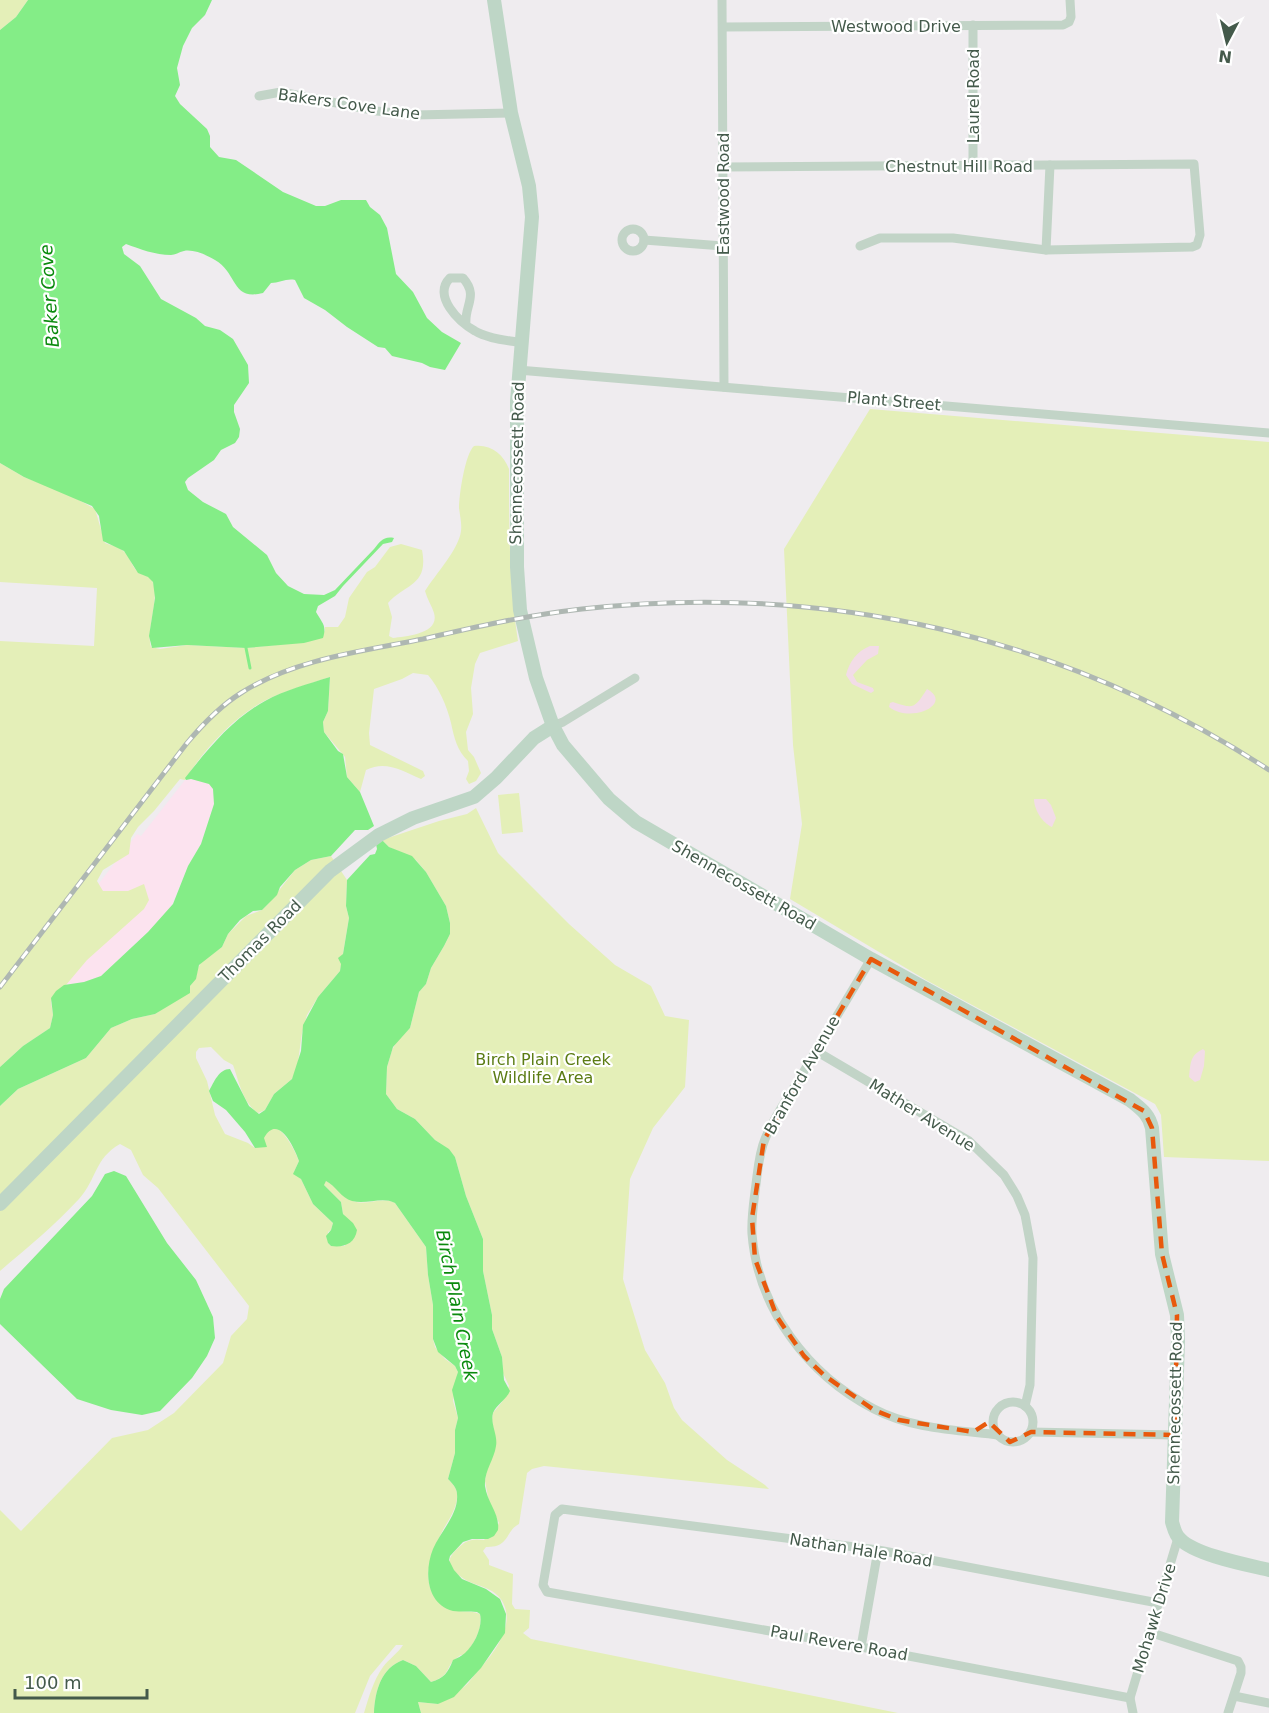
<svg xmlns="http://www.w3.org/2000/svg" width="1269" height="1713" font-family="'DejaVu Sans',sans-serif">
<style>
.commercial{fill:#fce3ef}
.green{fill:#e4efb8}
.sand{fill:#f2dce7}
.water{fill:#84ed87}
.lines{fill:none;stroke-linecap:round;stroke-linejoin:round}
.stream{stroke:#84ed87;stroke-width:3}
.street{stroke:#c2d4c7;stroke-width:9}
.secondary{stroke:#bed6c6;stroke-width:14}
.rail-casing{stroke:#aeb7b2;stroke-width:5}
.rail{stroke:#fff;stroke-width:3;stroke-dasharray:9;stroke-linecap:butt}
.marked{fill:none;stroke:#e8590c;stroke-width:4.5;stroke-dasharray:12 8;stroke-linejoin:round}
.labels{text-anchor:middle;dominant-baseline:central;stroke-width:4.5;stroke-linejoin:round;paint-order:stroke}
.street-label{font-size:16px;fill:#445a4b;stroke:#fff}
.park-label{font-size:16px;fill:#5b7c14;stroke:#fff}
.water-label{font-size:18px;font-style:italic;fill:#0b8a0e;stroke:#fff}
</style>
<rect width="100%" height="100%" fill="#efecef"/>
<polygon class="commercial" points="191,779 206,782 211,785 213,788 214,804 201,844 188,866 171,907 148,932 101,976 84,982 64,985 51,1002 51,1025 23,1046 0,1067 0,1012 137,834 141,836 185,780"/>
<g class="green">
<polygon points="0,0 28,0 16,17 0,30"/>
<polygon points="870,409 1269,442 1269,1161 1164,1157 1161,1115 1155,1104 926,980 790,899 802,824 793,745 784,549"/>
<path d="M 474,446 C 491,444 503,454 509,469 C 509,527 509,584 518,641 L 480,653 L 475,664 L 471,688 L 473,714 L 466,732 L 468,750 L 474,757 L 481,773 L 476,781 L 469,784 L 466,779 L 469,771 L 468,761 C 457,751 454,737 451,723 C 447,706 439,688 428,675 L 413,673 L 402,679 L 374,689 L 369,733 L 370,745 L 423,771 L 425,776 L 421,779 C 402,771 386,760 366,770 L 360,792 L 347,777 L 345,757 L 324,732 L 323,722 L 328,711 L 330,677 C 309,684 288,690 268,699 C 235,715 204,749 185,780 L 180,779 L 154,811 L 138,827 L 131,838 L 129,854 L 103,870 L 97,881 L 103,891 L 128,891 L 144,884 L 149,900 L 144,909 L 87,960 L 66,985 L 53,996 L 51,1002 L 53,1015 L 50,1028 L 23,1046 L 0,1067 L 0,641 L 94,646 L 97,588 L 0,582 L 0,463 L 24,477 L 68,494 L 95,509 L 105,543 C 110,545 117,546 122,550 C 130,555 131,566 138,572 C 142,575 147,575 150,578 C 163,591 145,629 151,647 L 160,649 L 187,645 L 246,648 L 285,644 L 299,641 L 304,643 L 325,631 L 325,627 L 338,627 L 345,617 L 349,598 L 367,572 L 375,567 L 390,547 L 401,544 L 422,550 C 429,586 405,584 388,603 L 392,617 L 389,636 L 393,638 C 406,636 440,634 434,613 C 432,606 427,599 425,591 C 435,575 459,549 461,531 C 462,524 460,516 459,508 C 459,495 465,454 474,446 Z"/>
<polygon points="519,793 523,832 502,834 498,795"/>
<path d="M 476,808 L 498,853 L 569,924 L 615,965 L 651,986 L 665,1016 L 689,1020 L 685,1087 L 653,1128 L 630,1179 L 623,1279 L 645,1350 L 665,1383 L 674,1408 L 682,1420 L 727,1460 L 765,1485 L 769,1489 L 544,1466 L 532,1469 L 527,1473 L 519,1524 C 505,1531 510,1548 486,1547 L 483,1551 L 489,1560 L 489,1565 L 513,1574 L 512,1604 L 515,1609 L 530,1610 L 529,1628 L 523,1633 L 531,1639 L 898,1713 L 421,1713 L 418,1702 L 438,1704 C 447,1698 457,1693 465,1686 C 470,1682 473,1676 477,1672 C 493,1654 519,1623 500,1598 C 488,1583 466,1587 453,1569 C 447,1560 450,1557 456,1550 C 465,1541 470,1538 484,1540 L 499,1523 L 489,1502 L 485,1481 L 487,1468 L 496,1444 L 492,1420 L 493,1413 L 502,1402 L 509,1386 L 503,1373 L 502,1357 L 492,1329 L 492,1315 L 483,1271 L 483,1239 L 466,1196 L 455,1157 L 448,1149 L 435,1140 L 415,1119 L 397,1109 L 386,1094 L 387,1067 L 392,1050 L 397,1041 L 410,1028 L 419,992 L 426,984 L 431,968 L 444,946 L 450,934 L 450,923 L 446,906 L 426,872 L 416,860 L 389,847 L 382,840 L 439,821 L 467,814 Z"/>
<path d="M 331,856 L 347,880 L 346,906 L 349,918 L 340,971 L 318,997 L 307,1015 L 302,1033 L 297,1069 L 292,1079 L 274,1094 L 265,1110 L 258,1113 C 242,1102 239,1081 233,1065 L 224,1060 L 211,1047 L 199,1048 L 196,1052 L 196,1058 L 207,1081 L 215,1115 L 225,1134 L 248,1143 L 255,1148 C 260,1143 267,1131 271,1129 C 282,1123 296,1153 299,1161 L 294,1172 L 301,1179 L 313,1204 L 333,1223 L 331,1230 L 328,1232 L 328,1243 L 331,1246 L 345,1246 L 345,1216 L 343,1214 L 341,1202 L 323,1184 L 326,1181 C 336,1186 341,1196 353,1201 C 367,1206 382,1196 395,1203 L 426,1247 L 428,1275 L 433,1305 L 433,1339 L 435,1347 L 445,1359 L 455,1366 L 458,1372 L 453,1401 L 458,1418 L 455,1430 L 455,1453 L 448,1479 C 452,1483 457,1488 457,1494 C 458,1506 450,1518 444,1528 C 431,1553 416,1587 445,1606 C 456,1614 468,1609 480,1614 C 483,1627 475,1643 466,1653 C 460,1659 464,1652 458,1657 C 444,1666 453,1675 431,1682 L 416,1666 L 403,1660 C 381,1668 375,1691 374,1713 L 364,1713 C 369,1697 373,1681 383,1667 C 389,1659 398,1653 403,1645 L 396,1645 L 370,1676 L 355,1713 L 0,1713 L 0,1510 L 21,1531 L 112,1438 L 148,1430 L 174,1413 L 223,1363 L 231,1336 L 247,1319 L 249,1306 L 158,1188 L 143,1175 L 131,1150 L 120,1144 C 94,1159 97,1179 79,1199 C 55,1225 27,1248 0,1271 L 0,1106 L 18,1089 L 86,1058 L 111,1028 L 132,1019 L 155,1014 L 190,991 L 190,986 L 196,977 L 198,968 L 202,961 L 222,947 L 228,934 L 246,916 L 262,910 L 269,903 L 295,870 L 311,860 Z"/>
</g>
<g class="sand">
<path d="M 870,646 L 879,646 L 878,654 L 867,660 L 853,675 L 857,682 L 873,688 L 874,691 L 871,693 L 852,684 L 846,675 C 849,662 857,651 870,646 Z"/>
<path d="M 927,689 C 954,704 911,724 889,707 L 890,703 L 893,702 C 915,710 915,707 927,689 Z"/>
<path d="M 1034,799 L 1046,799 L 1051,805 L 1056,818 L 1052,827 C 1042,823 1034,809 1034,799 Z"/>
<path d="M 1203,1049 L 1205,1051 L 1204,1066 L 1200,1080 L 1195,1082 L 1189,1077 C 1191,1061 1190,1056 1203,1049 Z"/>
</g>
<g class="water">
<path d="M 28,0 L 212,0 L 205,15 L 192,28 L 183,46 L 177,68 L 180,85 L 175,96 L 180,104 L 207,129 L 210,136 L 210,147 L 219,157 L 236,160 L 283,192 L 316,206 L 325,206 L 341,200 L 366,200 L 370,207 L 380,215 L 387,228 L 396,274 L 413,292 L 427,318 L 442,332 L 461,343 L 445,370 L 430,367 L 422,363 L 392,356 L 385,348 L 378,347 L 347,327 L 325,310 L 304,298 L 295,280 C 287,278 279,283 271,283 L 263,293 C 231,301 238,273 215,260 C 207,255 193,249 184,251 C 179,252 175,255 171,255 C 155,255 140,249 126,244 L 122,247 L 124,254 L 140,266 L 161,299 L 196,318 L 205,326 L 220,330 L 233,339 L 248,365 L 249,383 L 234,405 L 234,412 L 240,429 L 239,437 L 235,443 L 221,450 L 214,460 L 188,478 L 185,482 L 188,490 L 203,502 L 226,514 L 233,527 L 267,555 L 276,573 L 288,586 L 304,594 L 324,595 L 335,590 L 374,549 C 380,542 383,536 394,538 L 392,542 L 383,544 L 343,586 L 335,596 L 318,606 L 316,612 C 322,623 327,625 323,638 L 304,643 L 246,648 L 187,645 L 152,648 L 149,636 L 155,598 L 153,582 L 148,577 L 138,573 L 124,551 L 103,541 L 99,516 L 92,506 L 24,477 L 0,463 L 0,30 L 16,17 Z"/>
<path d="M 330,677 L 328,711 L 323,722 L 324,732 L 338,751 L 343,754 L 347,777 L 360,792 L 374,826 L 368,830 L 355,830 L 331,856 L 311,860 L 295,870 L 280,887 L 277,895 L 262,910 L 253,911 L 240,920 L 228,934 L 222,947 L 199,965 L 196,979 L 190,986 L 190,993 L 155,1014 L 132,1019 L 111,1028 L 86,1058 L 18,1089 L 0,1106 L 0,1067 L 23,1046 L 50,1028 L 53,1015 L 51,998 L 56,991 L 64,985 L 84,982 L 101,976 L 148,932 L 173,904 L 188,866 L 201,844 L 214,804 L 213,789 L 209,784 L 191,779 L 186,780 L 185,778 C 208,749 232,719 265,701 C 285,690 308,684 330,677 Z"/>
<path d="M 382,840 L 389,847 L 412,856 L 426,872 L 446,906 L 450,923 L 450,934 L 444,946 L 431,968 L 426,984 L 419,992 L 410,1028 L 393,1047 L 387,1067 L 386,1094 L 397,1109 L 415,1119 L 435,1140 L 449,1149 L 455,1157 L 466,1196 L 483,1239 L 483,1271 L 492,1315 L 492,1329 L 502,1357 L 504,1380 L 510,1391 C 506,1400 497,1404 493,1413 C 490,1424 498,1435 496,1446 C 494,1460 484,1471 485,1486 C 487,1502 500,1514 498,1530 L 494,1536 L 488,1539 L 472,1539 L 463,1542 L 450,1556 L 449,1560 L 454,1570 L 462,1579 L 486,1589 L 500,1599 L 506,1614 L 505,1633 L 481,1668 L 454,1697 L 438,1704 L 418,1702 L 421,1713 L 374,1713 C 375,1691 381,1668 403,1660 L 416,1666 L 431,1682 C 444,1678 448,1673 453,1660 C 457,1658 462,1656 465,1653 C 475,1644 483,1626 480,1614 L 477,1612 C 469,1611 461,1612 453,1611 C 426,1604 424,1571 433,1549 C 440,1532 459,1514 457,1494 C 457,1488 452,1483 448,1479 L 455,1453 L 455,1430 L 458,1418 L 452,1390 L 458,1372 L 455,1366 L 438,1352 L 433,1339 L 433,1305 L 428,1275 L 426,1247 L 395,1203 C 382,1196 367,1205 352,1201 C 341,1198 336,1186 326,1181 L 324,1185 L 341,1202 L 343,1214 L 353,1223 L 357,1230 C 355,1244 343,1248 331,1246 L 328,1243 L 326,1236 L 331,1230 L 333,1223 L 313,1204 L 301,1179 L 293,1174 L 299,1161 C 294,1147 278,1113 264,1138 L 267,1147 L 255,1148 L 245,1132 L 226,1110 L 213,1101 L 209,1091 C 214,1082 219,1069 230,1069 L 249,1106 L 259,1114 L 265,1110 L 274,1094 L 292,1079 L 301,1051 L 303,1025 L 318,997 L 340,971 L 341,964 L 338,958 L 343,954 L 349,918 L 346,906 L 347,880 L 370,855 L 375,854 L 377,849 L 376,844 Z"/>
<polygon points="114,1171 126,1176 167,1243 196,1280 213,1317 215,1338 207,1356 192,1378 160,1411 142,1415 111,1410 77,1399 0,1324 0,1299 4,1289 92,1196 105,1174"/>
</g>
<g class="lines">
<polyline class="stream" points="246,648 250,668"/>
<g class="street">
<polyline points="722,0 724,387"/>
<polyline points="973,25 973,166"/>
<polyline points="723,27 1063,25 1069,22 1071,17 1070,0"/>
<polyline points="259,96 281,92 377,111 414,115 511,113"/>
<polyline points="723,167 1194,164 1200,235 1197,245 1192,247 1046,250 953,238 880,238 860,246"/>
<circle cx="633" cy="240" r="11"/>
<polyline points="644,240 723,246"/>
<polyline points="1046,250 1050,165"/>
<path d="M 466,324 C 464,306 479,296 463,278 L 450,278 C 432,296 459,322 475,331 C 488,339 507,340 522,343"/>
<polyline points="518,370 1269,433"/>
<polyline points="553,726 563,722 635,678"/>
<path d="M 871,959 C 848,998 824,1037 801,1076 C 789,1096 774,1117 765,1139 C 759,1153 758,1169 756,1184 C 754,1200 751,1218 752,1234 C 758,1309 808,1375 874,1409 C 912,1429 956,1430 998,1435"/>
<polyline points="816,1051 969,1141 1004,1175 1017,1196 1025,1215 1033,1258 1030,1385 1025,1406"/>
<circle cx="1013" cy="1422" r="20"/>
<polyline points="1031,1432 1175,1435"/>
<polyline points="1149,1632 1238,1661 1241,1667 1241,1673 1228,1713"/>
<polyline points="861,1647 878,1550"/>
<polyline points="1234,1696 1269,1703"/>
<polyline points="1130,1698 861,1647 547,1592 543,1585 555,1515 562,1509 878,1550 1158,1603"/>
<polyline points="1133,1713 1130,1698 1178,1538"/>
</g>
<g class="secondary">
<path d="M 494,0 L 511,113 L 529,186 L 532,217 L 517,401 L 517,567 L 520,610 L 536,678 L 553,726 L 563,745 L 609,799 L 636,822 L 871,959 L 1130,1100 C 1141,1109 1149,1114 1152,1128 L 1162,1254 L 1177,1315 L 1178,1341 L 1172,1522 C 1174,1528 1175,1535 1180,1539 C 1195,1555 1248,1565 1269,1570"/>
<polyline points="0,1204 330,871 379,835 413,818 474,797 496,778 534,738 553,726"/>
</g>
<g class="rail-casing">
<path id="rail" d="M 0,987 L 187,743 C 203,724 220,706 241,693 C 294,659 363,651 423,639 C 475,627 528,615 582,609 C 826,582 1062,635 1269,770"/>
</g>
<use href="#rail" class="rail"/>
</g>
<path class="marked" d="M 871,959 L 1144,1111 L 1152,1128 L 1162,1254 L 1177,1315 L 1175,1435 L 1031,1432 L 1010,1442 L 989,1422 L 973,1432 L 899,1420 L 874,1410 L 825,1376 L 804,1356 L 777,1317 L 755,1259 L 752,1218 L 764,1140 Z"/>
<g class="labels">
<g class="street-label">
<text x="896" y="26">Westwood Drive</text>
<text transform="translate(973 96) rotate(-90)">Laurel Road</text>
<text transform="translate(349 104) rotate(8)">Bakers Cove Lane</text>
<text x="959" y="166">Chestnut Hill Road</text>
<text transform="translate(723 194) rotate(-90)">Eastwood Road</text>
<text transform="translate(894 401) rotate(5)">Plant Street</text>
<text transform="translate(517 463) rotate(-89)">Shennecossett Road</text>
<text transform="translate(744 885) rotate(30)">Shennecossett Road</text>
<text transform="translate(260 941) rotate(-45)">Thomas Road</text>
<text transform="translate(802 1075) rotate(-60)">Branford Avenue</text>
<text transform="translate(922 1115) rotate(32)">Mather Avenue</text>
<text transform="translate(1175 1403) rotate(-89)">Shennecossett Road</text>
<text transform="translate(861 1550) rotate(9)">Nathan Hale Road</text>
<text transform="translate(1154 1618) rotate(-73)">Mohawk Drive</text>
<text transform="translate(839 1643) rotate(10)">Paul Revere Road</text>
</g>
<g class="park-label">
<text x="543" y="1059">Birch Plain Creek<tspan x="543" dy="18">Wildlife Area</tspan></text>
</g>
<g class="water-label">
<text transform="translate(49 296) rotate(-94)">Baker Cove</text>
<text transform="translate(457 1305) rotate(79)">Birch Plain Creek</text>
</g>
</g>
<g transform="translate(1227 42) rotate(187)" stroke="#ffffff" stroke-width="4.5" paint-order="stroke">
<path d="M0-4.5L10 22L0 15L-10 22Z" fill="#445a4b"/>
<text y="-9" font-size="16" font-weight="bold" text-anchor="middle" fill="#445a4b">N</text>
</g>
<path d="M15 1689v9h132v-9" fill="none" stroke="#445a4b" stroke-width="3"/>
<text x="24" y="1689" font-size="18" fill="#445a4b" stroke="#ffffff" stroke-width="4.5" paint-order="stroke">100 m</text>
</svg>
